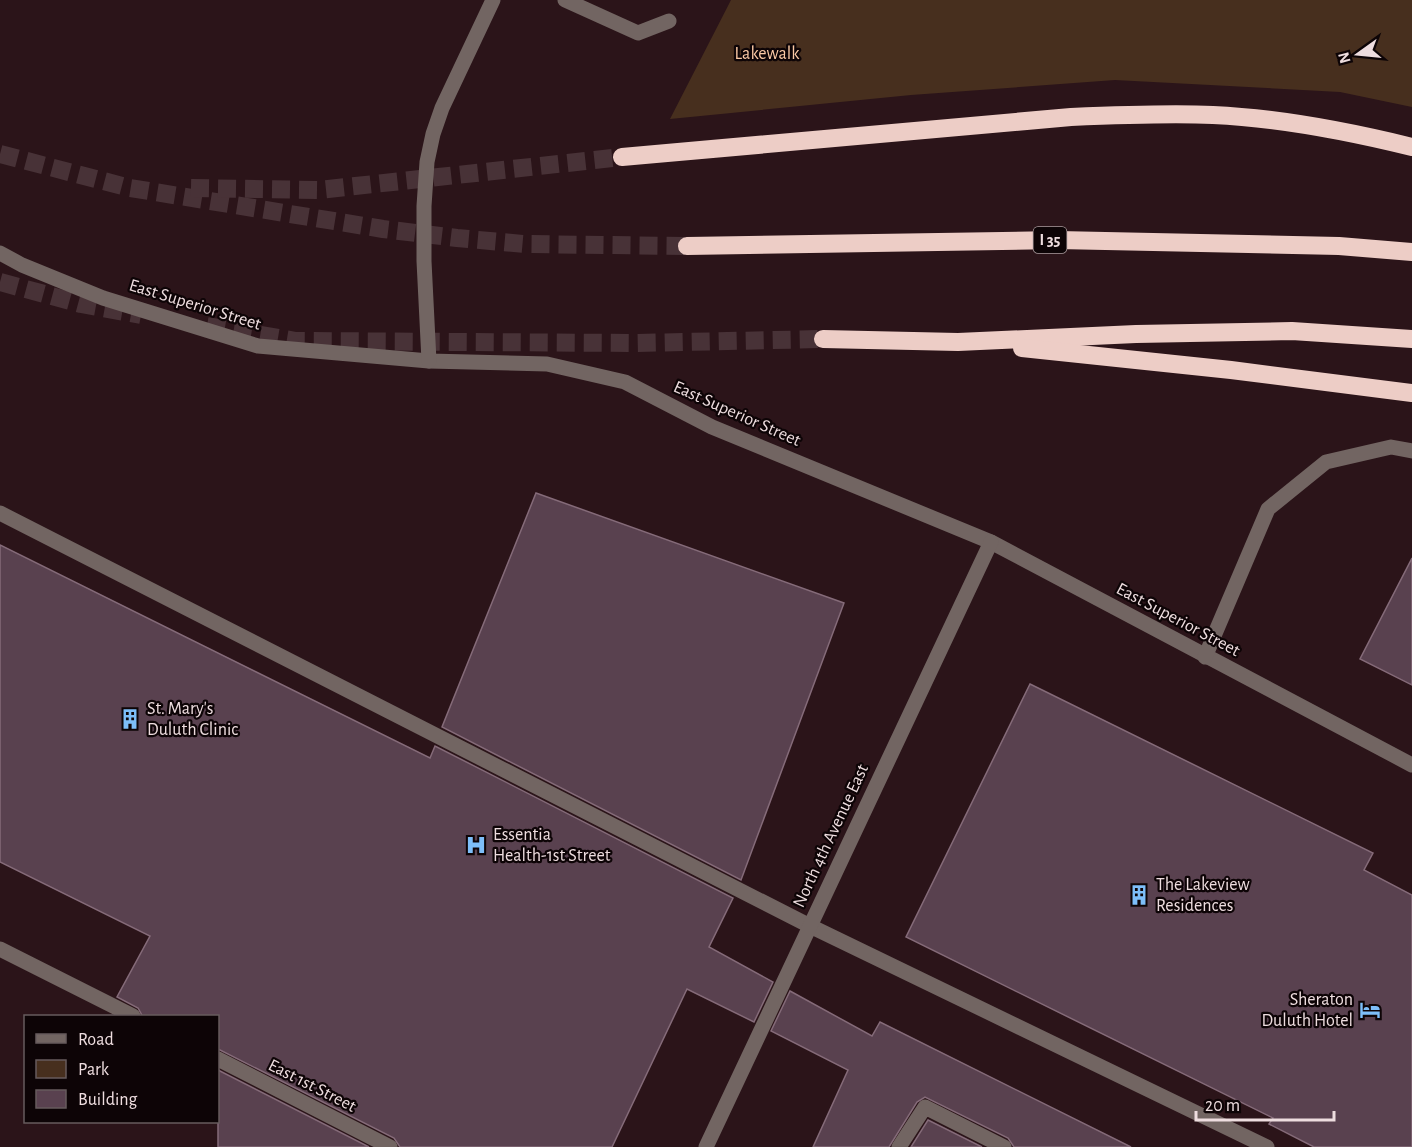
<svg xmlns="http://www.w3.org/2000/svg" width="1412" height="1147" font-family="'Alegreya Sans',sans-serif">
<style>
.green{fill:#472f1e}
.building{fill:#59414f;stroke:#856b79;stroke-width:1.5}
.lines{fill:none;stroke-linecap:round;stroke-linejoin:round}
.highway-tunnel{stroke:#483237;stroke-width:18;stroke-dasharray:18 9;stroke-linecap:butt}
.minor{stroke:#726562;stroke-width:15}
.highway{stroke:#edcdc6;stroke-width:18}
.labels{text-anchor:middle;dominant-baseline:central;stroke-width:4.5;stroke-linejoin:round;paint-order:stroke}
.shield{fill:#0d0406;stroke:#aa9c9e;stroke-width:1.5}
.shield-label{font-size:16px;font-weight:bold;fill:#eedddf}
.park-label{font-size:18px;fill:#fbc9a5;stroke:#0d0406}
.street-label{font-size:18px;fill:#eedddf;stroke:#0d0406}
.poi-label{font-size:18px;fill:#eedddf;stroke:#0d0406;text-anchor:start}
</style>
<rect width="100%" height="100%" fill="#2b1419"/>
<polygon class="green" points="731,0 1412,0 1412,107 1340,92 1115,80 911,95 670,119"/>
<g class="building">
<polygon points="536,493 844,603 741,880 442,727"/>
<polygon points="0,545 430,758 435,746 733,898 709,947 773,982 754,1022 687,989 612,1147 400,1147 394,1138 218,1049 218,1017 143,1017 138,1008 117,997 150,936 0,862"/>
<polygon points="1412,558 1412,685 1360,659"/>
<polygon points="1030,684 1373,853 1364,870 1412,895 1412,1147 1314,1147 1269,1124 1273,1118 906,937"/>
<polygon points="790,991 872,1036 880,1022 1131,1147 1014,1147 1008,1138 925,1097 917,1102 889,1147 813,1147 848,1070 771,1031"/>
<polygon points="218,1070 369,1147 218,1147"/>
<polygon points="928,1120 982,1147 911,1147"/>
</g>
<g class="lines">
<g class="highway-tunnel">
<polyline points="0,154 130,188 383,229 457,238 524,244 687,246"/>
<polyline points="191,188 319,190 622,157"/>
<polyline points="0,282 81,304 141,315"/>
<polyline points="207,326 296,341 636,343 823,339"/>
</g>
<g class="minor">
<polyline points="565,0 638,33 669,21"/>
<polyline points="0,253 22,265 103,298 258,346 429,361 547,364 625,382 712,427 991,542 1412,765"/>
<polyline points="429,361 424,261 424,206 427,162 433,134 442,108 493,0"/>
<polyline points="0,513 810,926 1267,1147"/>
<polyline points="1205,657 1268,509 1326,462 1391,447 1412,451"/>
<polyline points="0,949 133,1016"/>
<polyline points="218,1059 390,1147"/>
<polyline points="706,1147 991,542"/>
<polyline points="899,1147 925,1107 1004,1147"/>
</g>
<g class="highway">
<path d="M 622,157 L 1071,117 C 1118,115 1166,113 1213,115 C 1280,118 1347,131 1412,147"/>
<polyline points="687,246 1058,240 1339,246 1412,252"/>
<polyline points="823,339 958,342 1136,334 1292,331 1412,339"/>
<polyline points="1022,348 1231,370 1412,393"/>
</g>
</g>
<defs>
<g id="building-bare" transform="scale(1.62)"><path d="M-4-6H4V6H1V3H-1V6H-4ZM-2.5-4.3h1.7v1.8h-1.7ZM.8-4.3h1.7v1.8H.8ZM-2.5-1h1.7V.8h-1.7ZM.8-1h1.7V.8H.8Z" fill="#7dbef9" stroke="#0d0406" stroke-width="2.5" paint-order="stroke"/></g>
<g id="hospital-bare" transform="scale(1.62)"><path d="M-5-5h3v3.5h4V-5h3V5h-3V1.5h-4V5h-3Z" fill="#7dbef9" stroke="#0d0406" stroke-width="2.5" paint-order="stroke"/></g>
<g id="hotel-bare" transform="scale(1.62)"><path d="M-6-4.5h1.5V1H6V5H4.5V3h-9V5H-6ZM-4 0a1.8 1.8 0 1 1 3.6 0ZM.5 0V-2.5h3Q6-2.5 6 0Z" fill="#7dbef9" stroke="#0d0406" stroke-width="2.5" paint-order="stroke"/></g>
</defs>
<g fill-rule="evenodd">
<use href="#building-bare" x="130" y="719"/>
<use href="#hospital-bare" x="476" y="845"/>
<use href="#building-bare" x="1139" y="895"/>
<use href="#hotel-bare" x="1370" y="1010"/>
</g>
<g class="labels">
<rect class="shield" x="1033.5" y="227" width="33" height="26" rx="4.5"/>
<g class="shield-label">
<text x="1050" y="240">I 35</text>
</g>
<g class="park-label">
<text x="767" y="54">Lakewalk</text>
</g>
<g class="street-label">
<text transform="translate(195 305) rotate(17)">East Superior Street</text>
<text transform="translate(737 414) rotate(24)">East Superior Street</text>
<text transform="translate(1178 620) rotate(28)">East Superior Street</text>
<text transform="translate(831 836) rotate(-65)">North 4th Avenue East</text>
<text transform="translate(312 1086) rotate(27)">East 1st Street</text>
</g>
<g class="poi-label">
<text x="147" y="709">St. Mary's<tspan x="147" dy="21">Duluth Clinic</tspan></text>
<text x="493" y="835">Essentia<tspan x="493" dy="21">Health-1st Street</tspan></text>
<text x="1156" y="885">The Lakeview<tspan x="1156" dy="21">Residences</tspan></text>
<text x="1353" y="1000" text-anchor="end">Sheraton<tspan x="1353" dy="21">Duluth Hotel</tspan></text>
</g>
</g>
<rect x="24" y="1015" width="195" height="108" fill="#0d0406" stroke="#675b5d" stroke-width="1.5"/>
<rect x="36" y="1034" width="30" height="9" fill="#726562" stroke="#675b5d" stroke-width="1.5"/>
<text x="78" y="1045" font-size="18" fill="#eedddf">Road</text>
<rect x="36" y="1060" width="30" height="18" fill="#472f1e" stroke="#675b5d" stroke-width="1.5"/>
<text x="78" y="1075" font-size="18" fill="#eedddf">Park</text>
<rect x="36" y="1090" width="30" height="18" fill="#59414f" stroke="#675b5d" stroke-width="1.5"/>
<text x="78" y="1105" font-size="18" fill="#eedddf">Building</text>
<g transform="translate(1358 54) rotate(255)" stroke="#0d0406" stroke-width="4.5" paint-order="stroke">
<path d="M0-4.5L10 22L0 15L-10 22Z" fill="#eedddf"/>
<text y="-9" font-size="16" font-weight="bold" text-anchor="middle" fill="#eedddf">N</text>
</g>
<path d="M1196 1111v9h138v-9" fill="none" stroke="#eedddf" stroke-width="3"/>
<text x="1205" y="1111" font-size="18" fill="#eedddf" stroke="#0d0406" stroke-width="4.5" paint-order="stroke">20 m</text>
</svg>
